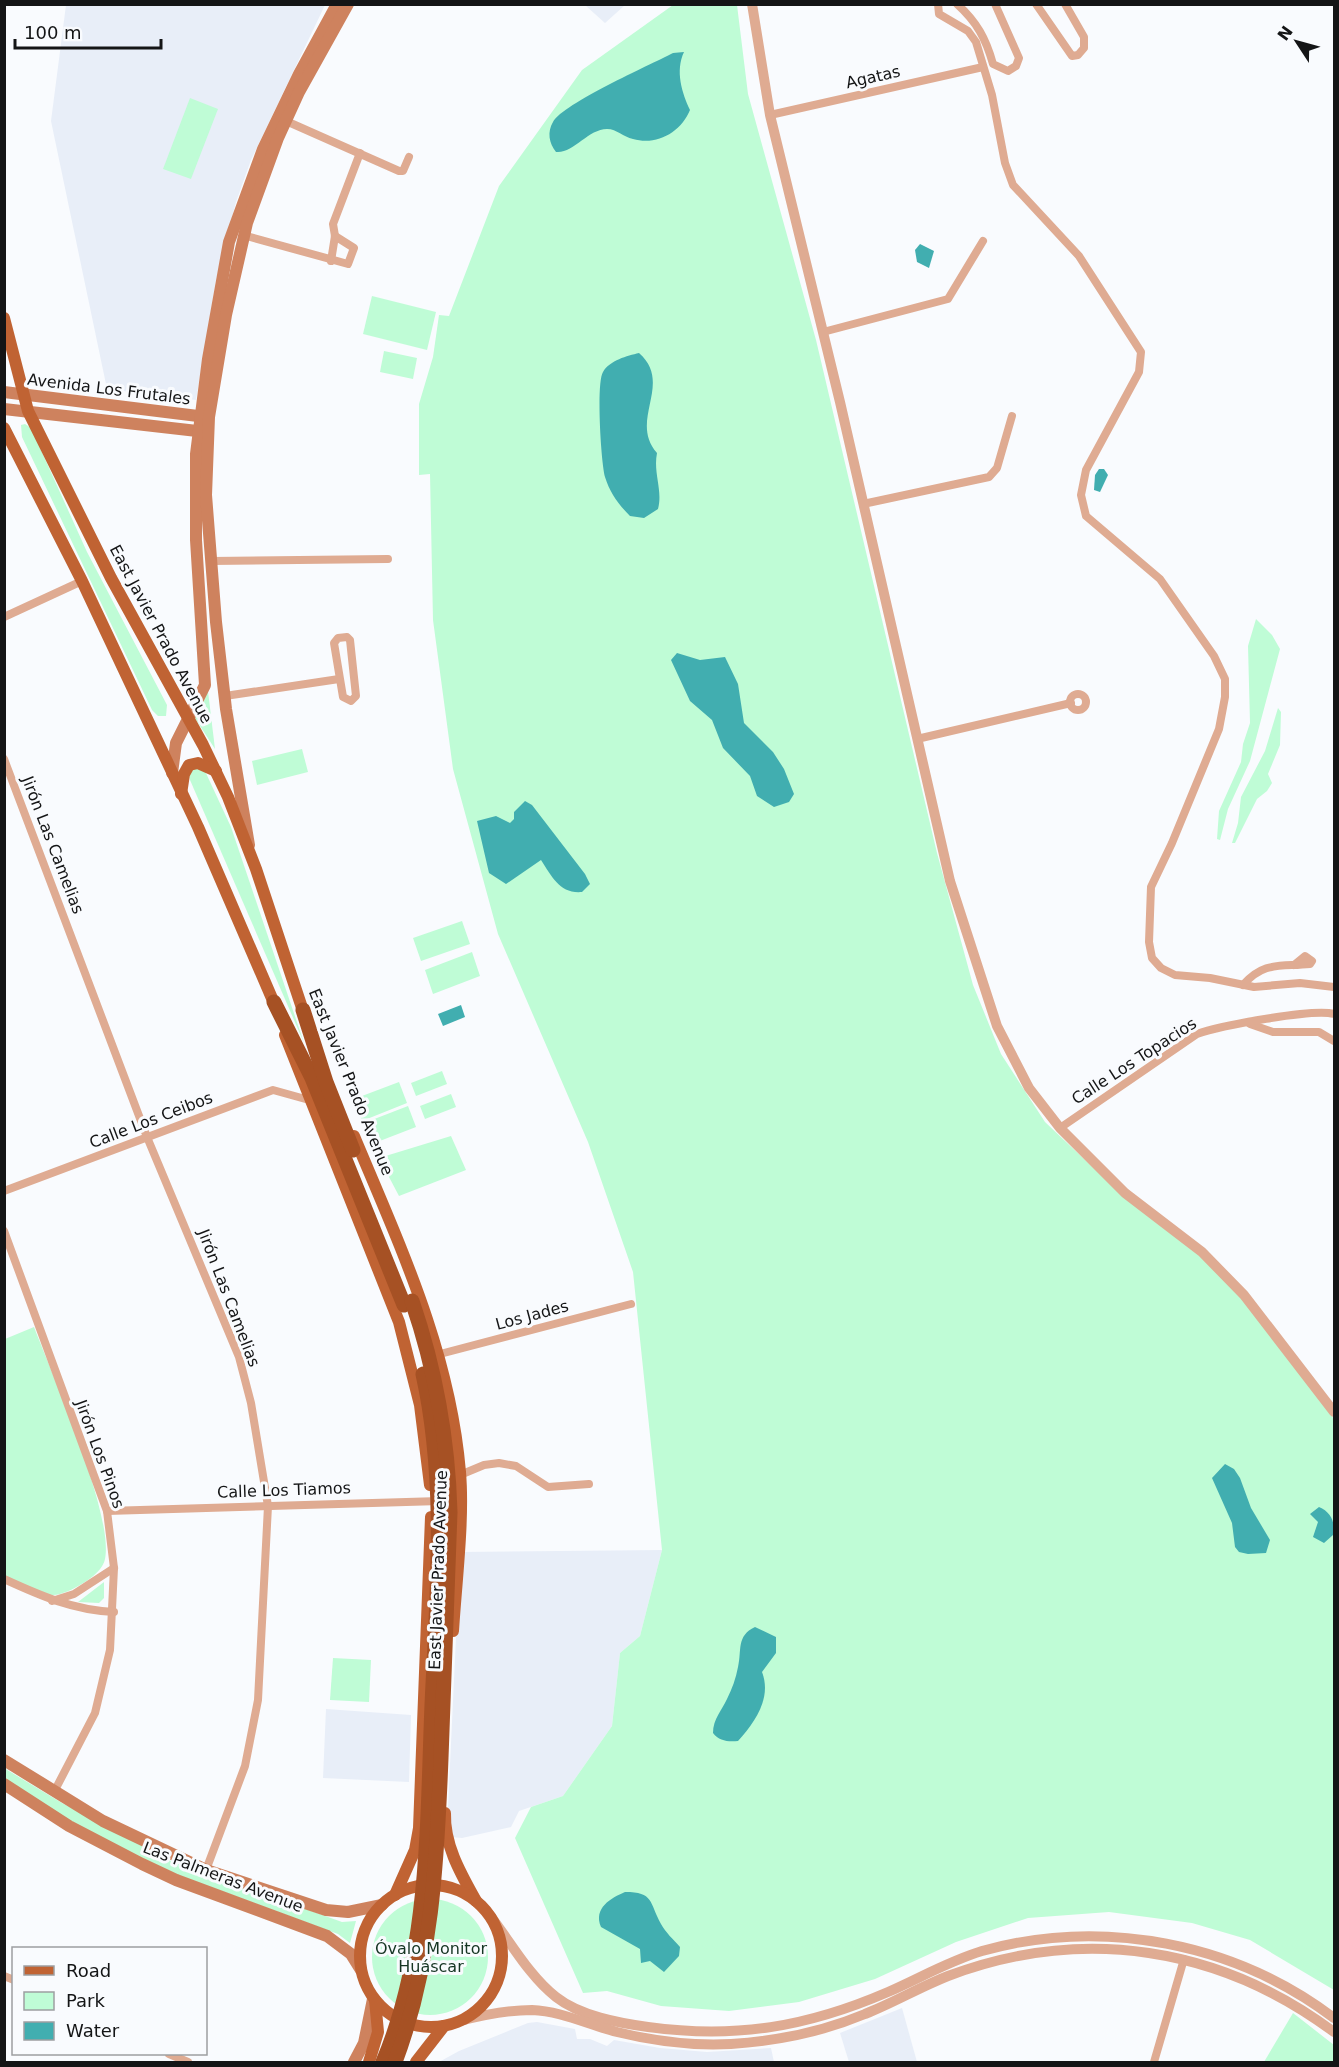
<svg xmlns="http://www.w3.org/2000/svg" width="1339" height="2067" font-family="'DejaVu Sans',sans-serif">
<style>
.built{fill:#e8eef8}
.green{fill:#bffcd6}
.water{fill:#41aeb0}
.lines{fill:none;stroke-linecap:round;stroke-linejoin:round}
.minor{stroke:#dfab92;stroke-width:8}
.tertiary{stroke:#dfab92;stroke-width:10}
.secondary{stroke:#ce825e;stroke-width:12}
.primary{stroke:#c06333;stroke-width:12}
.motorway{stroke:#a65124;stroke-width:15}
.motorway-bridge{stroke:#a65124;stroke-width:15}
.labels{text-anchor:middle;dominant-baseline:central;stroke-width:6;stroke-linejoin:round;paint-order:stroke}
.street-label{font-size:16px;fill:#141516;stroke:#f9fbfe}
.park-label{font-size:16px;fill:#153523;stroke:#f9fbfe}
</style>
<rect width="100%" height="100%" fill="#f9fbfe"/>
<g class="built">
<polygon points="66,5 325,5 251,160 236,202 216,280 196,400 107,389 51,121"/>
<polygon points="585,5 625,5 605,23"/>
<polygon points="662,1550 640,1636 620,1653 612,1726 563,1796 519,1811 511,1827 462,1838 451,1837 447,1828 460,1552"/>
<polygon points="326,1709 411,1715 409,1782 323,1778"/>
<polygon points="902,2008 917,2062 849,2062 840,2033"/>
<polygon points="537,2022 575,2029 577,2039 590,2039 607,2046 614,2040 660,2048 707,2052 771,2048 774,2062 439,2062 459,2051 528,2023"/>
</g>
<g class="green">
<polygon points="673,5 737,5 748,94 816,340 937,853 973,985 1001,1054 1045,1122 1121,1194 1184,1241 1243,1298 1334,1419 1334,1990 1250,1940 1192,1923 1109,1912 1028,1918 956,1942 875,1979 799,2002 729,2011 661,2006 607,1991 583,1993 515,1838 531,1807 563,1796 612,1726 620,1653 640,1636 662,1550 633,1272 588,1142 498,934 453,769 433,620 430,474 419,475 419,404 433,357 439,315 449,316 499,186 582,70"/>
<polygon points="190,98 218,109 191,179 163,169"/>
<polygon points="372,296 436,312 427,350 363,334"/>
<polygon points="384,351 417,358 413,379 380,372"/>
<polygon points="25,424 31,428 87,552 167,705 166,716 158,716 152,710 22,437 21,425"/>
<polygon points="1256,619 1272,635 1280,649 1250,761 1228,809 1220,840 1217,839 1219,811 1241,762 1243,744 1250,723 1248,646"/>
<polygon points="207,683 215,749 193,715"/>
<polygon points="1278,708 1281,712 1280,745 1268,774 1272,783 1267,791 1257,799 1235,843 1232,843 1238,823 1241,797 1265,751"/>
<polygon points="302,749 308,772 257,785 252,761"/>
<polygon points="195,766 205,771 231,827 304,1043 190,780 189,775"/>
<polygon points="462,921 470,944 421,961 413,938"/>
<polygon points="472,952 480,976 433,994 425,970"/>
<polygon points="442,1071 447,1084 416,1096 411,1083"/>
<polygon points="399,1082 407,1103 362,1121 354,1099"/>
<polygon points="451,1094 456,1107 425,1119 420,1106"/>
<polygon points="408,1106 416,1127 372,1144 364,1123"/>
<polygon points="451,1136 466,1170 399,1196 379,1158"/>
<path d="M 34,1327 C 52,1374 114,1515 105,1559 C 103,1570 89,1580 80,1585 C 46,1605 37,1592 5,1577 L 5,1339 Z"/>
<polygon points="104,1582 104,1598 99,1603 78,1602"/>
<polygon points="333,1658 371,1660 369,1702 330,1700"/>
<polygon points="4,1768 62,1803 171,1861 342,1922 356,1921 350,1943 338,1934 157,1867 69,1820 6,1781"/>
<circle cx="430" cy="1957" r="58"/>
<polygon points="1293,2013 1334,2045 1334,2062 1264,2062"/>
</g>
<g class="water">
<path d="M 684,52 C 675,71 682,93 690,110 C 681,132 657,146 633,139 C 623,137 617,129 607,129 C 588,129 573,154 556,152 C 549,143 547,132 553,122 C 564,103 648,66 673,53 Z"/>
<polygon points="920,244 934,251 929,268 917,262 915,250"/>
<path d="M 639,353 C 674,384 628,420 657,453 C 653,473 663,490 658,509 L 644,518 L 630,516 C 619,505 610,493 605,477 C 601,463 596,383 603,372 C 610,360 627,356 639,353 Z"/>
<polygon points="1099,469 1104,469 1108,475 1100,492 1094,490 1095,475"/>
<polygon points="677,653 700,660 725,657 738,684 744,723 773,752 784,769 794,794 789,802 774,807 757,796 750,776 723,748 712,720 690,701 671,660"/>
<path d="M 525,801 L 532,805 L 585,874 L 590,884 L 582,892 C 560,894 552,877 541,860 L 506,884 L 489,873 L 477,821 L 496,816 L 510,823 L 514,819 L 514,812 Z"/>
<polygon points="461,1005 465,1017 443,1026 438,1014"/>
<polygon points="1225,1464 1234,1469 1240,1478 1251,1508 1270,1540 1266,1553 1248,1554 1239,1552 1235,1547 1232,1523 1212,1478"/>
<path d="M 1319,1507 C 1331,1512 1336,1523 1333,1535 L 1324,1543 L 1313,1537 L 1318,1522 L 1310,1514 Z"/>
<path d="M 755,1627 L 776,1637 L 776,1653 L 762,1672 C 772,1698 755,1722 738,1741 C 728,1742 719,1741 713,1733 C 713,1719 722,1710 727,1699 C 732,1689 736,1678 738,1667 C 742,1650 736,1636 755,1627 Z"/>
<path d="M 625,1892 C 654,1892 649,1902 661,1924 C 666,1933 673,1939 680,1947 L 679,1956 L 664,1972 L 650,1961 L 641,1963 L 640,1949 L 601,1927 C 593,1908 611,1898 625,1892 Z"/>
</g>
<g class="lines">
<g class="minor">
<polyline points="938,4 939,14 968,31 976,42 992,95 1005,163 1013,185 1079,256 1141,352 1139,372 1086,470 1081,495 1086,516 1160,579 1214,656 1225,679 1225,697 1219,729 1172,843 1151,887 1149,942 1152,958 1161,968 1175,975 1210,978 1254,987 1300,983 1334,987"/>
<path d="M 957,4 C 977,22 986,39 993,64 L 1008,71 L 1016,66 L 1019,58 L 995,4"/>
<polyline points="1036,4 1072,56 1078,55 1084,48 1084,37 1065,4"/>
<polyline points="770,115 983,67"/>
<polyline points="286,121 399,171 403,171 409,157"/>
<polyline points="243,235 348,264 354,248 335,236"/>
<polyline points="331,261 335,236 333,224 360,153"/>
<polyline points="823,332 948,299 983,241"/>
<polyline points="863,504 989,477 997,468 1012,416"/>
<polyline points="211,561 388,559"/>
<polyline points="4,617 82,581"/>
<polygon points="347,637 350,640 356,696 351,701 343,697 334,643 338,638"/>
<circle cx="1078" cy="702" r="8"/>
<polyline points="225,696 339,679"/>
<polyline points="917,739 1071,703"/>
<polyline points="4,759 147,1137 239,1357 251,1403 268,1506 258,1700 245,1766 206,1870"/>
<path d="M 1243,985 C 1264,961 1280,967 1310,964 L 1312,961 L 1305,956 L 1294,965"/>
<polyline points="1250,1024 1273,1032 1319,1032 1334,1041"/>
<path d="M 1060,1128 L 1197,1034 C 1219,1026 1314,1008 1334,1014"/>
<polyline points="4,1191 273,1090 309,1100"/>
<polyline points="4,1231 107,1511 114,1568 110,1650 95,1713 54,1792"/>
<polyline points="440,1354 631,1304"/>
<polyline points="460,1475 484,1465 499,1463 516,1466 548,1487 589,1484"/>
<polyline points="107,1511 440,1501"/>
<path d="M 4,1579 C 41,1596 73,1610 114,1612"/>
<polyline points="52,1601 74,1594 114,1568"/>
<polyline points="4,1976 14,1980"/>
<polyline points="169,2054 188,2062"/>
<polyline points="1154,2062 1184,1959"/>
</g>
<g class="tertiary">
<polyline points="752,4 770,115 840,402 950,881 997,1026 1029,1088 1060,1128 1125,1193 1202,1252 1244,1295 1334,1412"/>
<path d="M 489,1914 C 510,1941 529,1976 556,1997 C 580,2016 619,2023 648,2027 C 736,2039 807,2027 888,1992 C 920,1978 949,1961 982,1951 C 1103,1917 1235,1943 1334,2018"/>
<path d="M 460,2021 C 483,2015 508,2010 532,2010 C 561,2011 589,2025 617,2032 C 653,2041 693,2046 731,2044 C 777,2041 822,2032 865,2014 C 893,2003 920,1987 948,1976 C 1083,1925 1220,1947 1334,2032"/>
</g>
<g class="secondary">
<polyline points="4,392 206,417"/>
<polyline points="4,409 206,432"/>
<polyline points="172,773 176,743 205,685 196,540 196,454 208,359 229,242 263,149 299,74 337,4"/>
<polyline points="249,845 226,709 216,622 206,495 209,417 226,315 247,223 278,138 299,92 348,4"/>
<polyline points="4,1760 103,1821 206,1870 326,1910 348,1912 382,1905"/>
<polyline points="4,1784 69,1826 142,1864 176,1880 327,1936 351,1954 361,1970"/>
<polyline points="354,2062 364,2043 373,1999"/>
</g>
<g class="primary">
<polyline points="4,318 28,411 111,578 203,745 228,797 256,869 305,1017"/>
<polyline points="4,428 82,581 198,827 277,1010"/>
<polyline points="181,794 184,774 189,765 198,763 216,771"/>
<polyline points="285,1035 399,1322 420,1405 430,1485"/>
<path d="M 354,1136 C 400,1246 450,1352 460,1472 C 464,1520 456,1582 453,1631"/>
<path d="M 445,1813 C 444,1845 461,1874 476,1901"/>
<circle cx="431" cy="1956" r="71"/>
<polyline points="395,1895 415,1850 419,1828 431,1517"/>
<polyline points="369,2062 378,2032 375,2000"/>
<polyline points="416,2062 444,2026"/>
</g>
<g class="motorway">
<polyline points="274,1002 312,1078 404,1305"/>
<polyline points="303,1010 326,1082 353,1150"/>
</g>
<g class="motorway-bridge">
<path d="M 383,2062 C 430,1951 427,1823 432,1705 C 437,1595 447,1482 423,1374"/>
<path d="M 395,2062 C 432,1964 437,1862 441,1758 C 444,1676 447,1594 450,1512 C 448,1438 436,1371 412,1301"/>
</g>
</g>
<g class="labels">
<g class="street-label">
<text transform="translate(873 77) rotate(-13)">Agatas</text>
<text transform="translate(109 389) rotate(7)">Avenida Los Frutales</text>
<text transform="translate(161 634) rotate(62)">East Javier Prado Avenue</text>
<text transform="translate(53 845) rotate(69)">Jirón Las Camelias</text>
<text transform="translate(1134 1061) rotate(-33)">Calle Los Topacios</text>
<text transform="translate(351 1082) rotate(68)">East Javier Prado Avenue</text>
<text transform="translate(151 1120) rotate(-21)">Calle Los Ceibos</text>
<text transform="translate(229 1298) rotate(69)">Jirón Las Camelias</text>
<text transform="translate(532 1315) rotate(-15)">Los Jades</text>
<text transform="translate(100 1454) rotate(70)">Jirón Los Pinos</text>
<text transform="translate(284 1490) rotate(-2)">Calle Los Tiamos</text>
<text transform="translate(438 1570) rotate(-88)">East Javier Prado Avenue</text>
<text transform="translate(223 1877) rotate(21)">Las Palmeras Avenue</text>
</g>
<g class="park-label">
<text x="431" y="1948">Óvalo Monitor<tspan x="431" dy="18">Huáscar</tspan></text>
</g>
</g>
<rect width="1339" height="2067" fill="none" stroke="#141516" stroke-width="12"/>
<rect x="12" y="1947" width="195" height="108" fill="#f9fbfe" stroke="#9d9fa1" stroke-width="1.5"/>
<rect x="24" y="1966" width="30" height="9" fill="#c06333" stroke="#9d9fa1" stroke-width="1.5"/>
<text x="66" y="1977" font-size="18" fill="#141516">Road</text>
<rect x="24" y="1992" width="30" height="18" fill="#bffcd6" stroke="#9d9fa1" stroke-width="1.5"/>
<text x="66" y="2007" font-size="18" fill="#141516">Park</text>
<rect x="24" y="2022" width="30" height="18" fill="#41aeb0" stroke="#9d9fa1" stroke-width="1.5"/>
<text x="66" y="2037" font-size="18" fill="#141516">Water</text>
<g transform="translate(1297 42) rotate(306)" stroke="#f9fbfe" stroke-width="4.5" paint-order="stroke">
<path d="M0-4.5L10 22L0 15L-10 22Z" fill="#141516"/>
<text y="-9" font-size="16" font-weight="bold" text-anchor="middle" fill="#141516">N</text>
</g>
<path d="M15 39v9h146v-9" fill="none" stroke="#141516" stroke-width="3"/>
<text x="24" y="39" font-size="18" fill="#141516" stroke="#f9fbfe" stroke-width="4.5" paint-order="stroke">100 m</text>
</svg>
